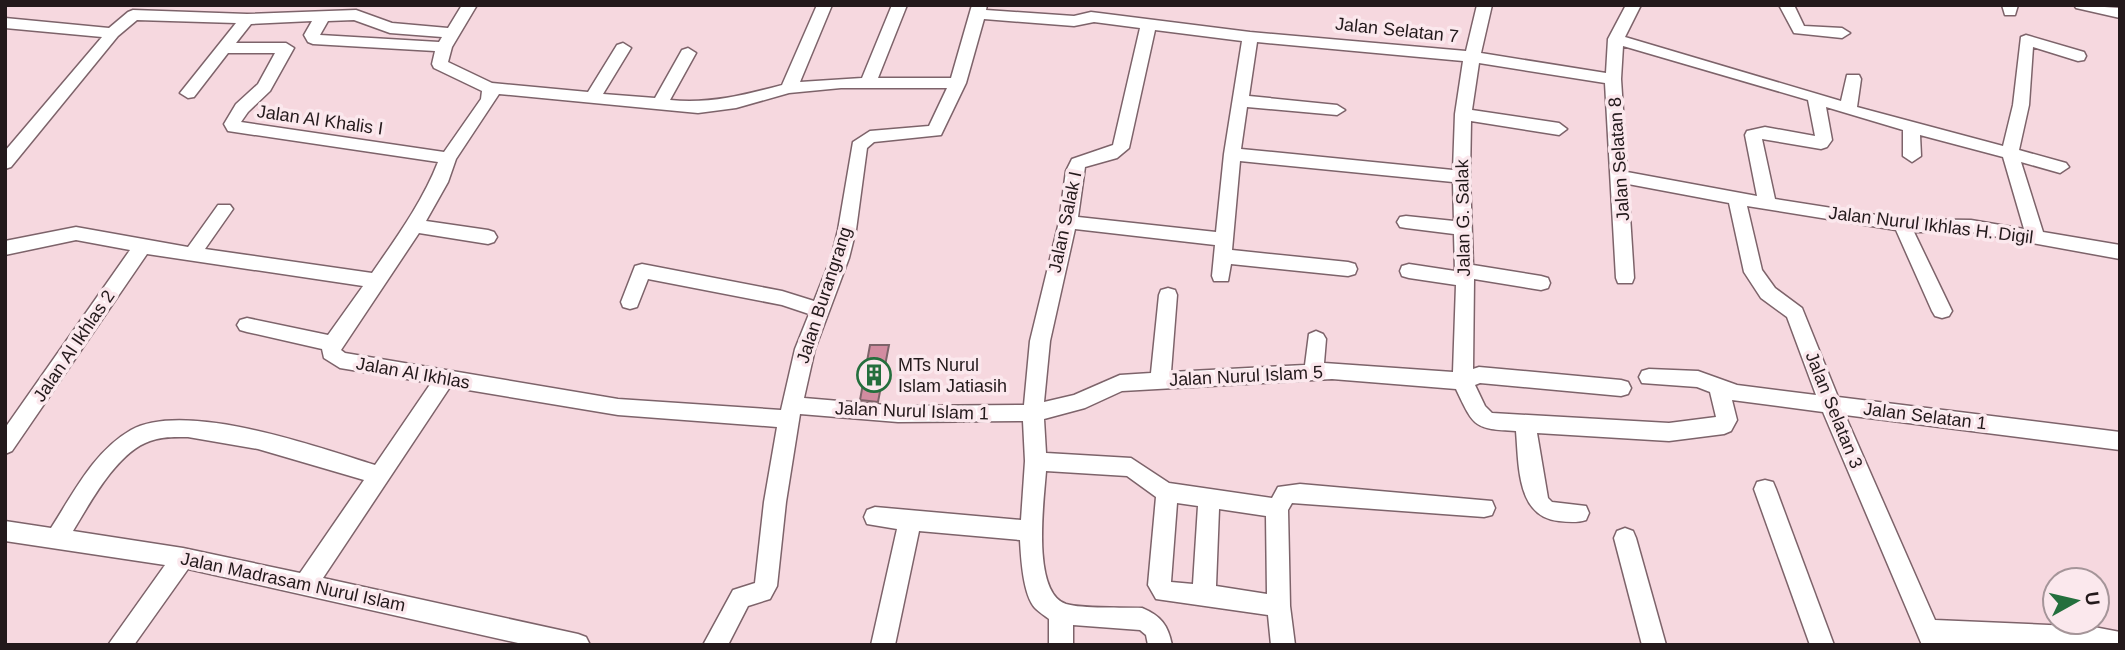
<svg xmlns="http://www.w3.org/2000/svg" width="2125" height="650" font-family="Helvetica,sans-serif">
<style>
.building{fill:#d28ca0;stroke:#7d6369;stroke-width:2}
.lines{fill:none;stroke-linecap:round;stroke-linejoin:round}
.minor-casing{stroke:#7d636a;stroke-width:3}
.minor{fill:#fff;fill-rule:evenodd}
.labels{text-anchor:middle;dominant-baseline:central;stroke-width:7;stroke-linejoin:round;paint-order:stroke}
.street-label{font-size:18px;fill:#23191b;stroke:#fbe8ed}
.poi-label{font-size:18px;fill:#23191b;stroke:#fbe8ed;text-anchor:start}
</style>
<rect width="100%" height="100%" fill="#f6d8df"/>
<polygon class="building" points="870,345 889,345 878,402 860,400"/>
<g class="lines">
<g class="minor-casing">
<g id="minor">
<path d="M 462,5 L 477,5 L 452,47 L 448,62 L 492,83 L 588,92 L 617,45 L 623,43 L 631,48 L 603,94 L 655,98 L 682,50 L 688,48 L 696,53 L 670,100 C 710,104 744,95 782,85 L 817,5 L 832,5 L 800,82 L 862,78 L 892,5 L 907,5 L 878,78 L 951,78 L 972,5 L 987,5 L 986,10 L 1074,16 L 1091,12 L 1250,32 L 1466,51 L 1477,5 L 1492,5 L 1481,53 L 1606,73 L 1608,39 L 1626,5 L 1641,5 L 1625,37 L 1841,101 L 1847,75 L 1859,75 L 1861,79 L 1857,107 L 2003,146 L 2013,105 L 2021,37 L 2026,35 L 2084,52 L 2086,56 L 2084,60 L 2078,61 L 2033,47 L 2029,105 L 2019,150 L 2066,163 L 2069,167 L 2060,173 L 2021,162 L 2043,232 L 2120,245 L 2120,259 L 1971,232 L 1914,232 L 1952,311 L 1949,316 L 1942,318 L 1935,316 L 1932,311 L 1896,230 L 1747,206 L 1762,270 L 1775,288 L 1802,308 L 1838,397 L 2120,432 L 2120,450 L 1845,415 L 1935,620 L 2094,627 L 2120,632 L 2120,645 L 1922,645 L 1823,412 L 1732,400 L 1737,420 L 1731,431 L 1724,434 L 1669,441 L 1537,433 L 1548,498 L 1552,502 L 1586,506 L 1589,513 L 1586,520 C 1577,523 1568,522 1559,521 C 1516,517 1519,464 1516,431 C 1474,429 1474,427 1456,389 L 1332,379 L 1122,391 L 1085,408 L 1044,419 L 1046,453 L 1131,458 L 1169,483 L 1272,498 L 1278,487 L 1300,484 L 1492,501 L 1495,508 L 1492,515 L 1484,517 L 1292,503 L 1288,510 L 1290,606 L 1295,645 L 1271,645 L 1268,615 L 1156,599 L 1148,585 L 1156,497 L 1127,476 L 1046,471 C 1044,500 1031,592 1066,604 C 1082,609 1123,607 1142,608 C 1161,616 1168,625 1172,645 L 1148,645 L 1146,635 L 1140,630 L 1073,625 L 1073,645 L 1049,645 L 1049,619 C 1045,616 1039,612 1035,608 C 1023,595 1021,558 1020,540 L 919,531 L 895,645 L 871,645 L 897,529 L 867,524 L 864,517 L 867,510 L 875,507 L 1021,520 L 1025,461 L 1023,421 L 898,422 L 800,414 L 786,502 L 777,586 L 770,599 L 748,606 L 728,645 L 703,645 L 733,590 L 755,583 L 764,502 L 777,427 L 618,415 L 450,387 L 323,578 L 578,634 L 586,637 L 590,645 L 527,645 L 188,569 L 134,645 L 108,645 L 165,565 L 5,541 L 5,521 L 51,528 C 73,494 94,451 131,430 C 185,400 318,447 375,465 L 431,383 L 340,368 L 324,358 L 322,349 L 247,332 L 240,330 L 237,325 L 240,320 L 247,318 L 328,335 L 363,286 L 147,254 L 12,451 L 5,454 L 5,428 L 130,250 L 76,240 L 5,255 L 5,241 L 76,227 L 188,247 L 218,205 L 230,205 L 233,209 L 205,249 L 372,273 C 396,238 422,203 438,162 L 228,131 L 224,124 L 236,104 L 258,84 L 275,53 L 228,53 L 194,97 L 188,98 L 180,93 L 236,23 L 137,20 L 118,36 L 11,167 L 5,169 L 5,151 L 102,37 L 5,28 L 5,18 L 109,28 L 128,12 L 133,10 L 247,14 L 356,10 L 392,23 L 448,28 ZM 984,19 L 1074,26 L 1094,22 L 1140,28 L 1113,145 L 1072,159 L 1066,171 L 1059,222 L 1030,341 L 1024,405 L 898,406 L 804,398 L 815,349 L 849,258 L 856,230 L 867,148 L 874,142 L 941,135 L 966,83 ZM 354,20 L 390,33 L 442,37 L 439,42 L 320,35 L 328,21 ZM 312,21 L 304,35 L 308,42 L 313,44 L 435,51 L 432,64 L 434,68 L 482,91 L 481,99 L 444,152 L 241,122 L 248,112 L 270,91 L 294,48 L 286,43 L 236,43 L 251,24 ZM 1155,30 L 1242,41 L 1224,154 L 1216,232 L 1078,217 L 1085,167 L 1117,158 L 1129,148 ZM 1257,42 L 1463,61 L 1455,114 L 1453,170 L 1241,149 L 1247,107 L 1337,115 L 1345,110 L 1337,105 L 1249,96 ZM 1623,46 L 1808,100 L 1815,136 L 1765,127 L 1747,131 L 1745,135 L 1757,196 L 1627,172 L 1621,79 ZM 1479,63 L 1605,83 L 1616,278 L 1618,283 L 1632,283 L 1634,278 L 1628,184 L 1729,203 L 1744,272 L 1761,298 L 1787,317 L 1816,395 L 1737,385 L 1698,371 L 1649,369 L 1642,371 L 1639,377 L 1642,383 L 1697,387 L 1710,392 L 1716,417 L 1669,423 L 1492,413 L 1485,406 L 1475,385 L 1480,383 L 1621,396 L 1628,394 L 1631,388 L 1628,382 L 1621,380 L 1479,367 L 1473,369 L 1474,279 L 1541,290 L 1548,288 L 1550,283 L 1548,278 L 1541,276 L 1473,265 L 1470,177 L 1471,121 L 1559,135 L 1567,129 L 1559,123 L 1472,110 ZM 841,88 L 947,88 L 929,126 L 870,131 L 853,142 L 838,230 L 831,258 L 814,301 L 782,291 L 642,264 L 635,266 L 621,302 L 623,307 L 630,309 L 637,307 L 648,279 L 782,305 L 809,314 L 795,349 L 781,410 L 618,399 L 345,353 L 341,350 L 419,233 L 488,244 L 494,242 L 497,237 L 494,232 L 488,230 L 426,221 L 448,182 L 456,159 L 499,94 L 698,113 L 736,108 L 789,93 ZM 1826,107 L 1903,130 L 1903,156 L 1912,162 L 1921,156 L 1920,135 L 2003,157 L 2024,229 L 1971,220 L 1902,219 L 1775,199 L 1762,139 L 1821,149 L 1827,147 L 1832,140 ZM 1240,161 L 1453,182 L 1454,221 L 1406,216 L 1400,217 L 1397,222 L 1400,227 L 1406,228 L 1454,234 L 1455,271 L 1409,264 L 1402,266 L 1400,271 L 1402,276 L 1409,278 L 1456,285 L 1453,372 L 1324,363 L 1326,339 L 1323,334 L 1316,331 L 1309,334 L 1305,365 L 1171,372 L 1177,295 L 1175,290 L 1168,288 L 1161,290 L 1159,295 L 1151,373 L 1120,375 L 1074,395 L 1044,402 L 1050,341 L 1075,229 L 1215,245 L 1212,276 L 1214,281 L 1228,281 L 1231,264 L 1348,276 L 1355,274 L 1357,269 L 1355,264 L 1348,262 L 1232,250 ZM 188,437 L 258,449 L 364,480 L 300,573 L 183,548 L 73,531 C 90,503 117,452 150,441 C 163,436 176,437 188,437 ZM 1177,503 L 1198,506 L 1193,584 L 1171,582 ZM 1219,509 L 1266,516 L 1267,594 L 1216,586 Z"/>
<polygon points="1779,5 1794,5 1804,26 1842,28 1850,33 1842,38 1794,33"/>
<polygon points="2002,5 2018,5 2015,15 2005,15"/>
<polygon points="2074,5 2120,8 2120,18 2076,8"/>
<polygon points="1765,480 1773,482 1776,489 1834,645 1810,645 1754,489 1757,482"/>
<polygon points="1625,528 1633,531 1636,538 1666,645 1642,645 1614,538 1617,531"/>
</g>
</g>
<use href="#minor" class="minor"/>
</g>
<defs>
<g id="building-ring" transform="scale(1.75)"><circle r="9.5" fill="#fbe8ed" stroke="#246f3d" stroke-width="1.5"/><path d="M-4-6H4V6H1V3H-1V6H-4ZM-2.5-4.3h1.7v1.8h-1.7ZM.8-4.3h1.7v1.8H.8ZM-2.5-1h1.7V.8h-1.7ZM.8-1h1.7V.8H.8Z" fill="#246f3d"/></g>
</defs>
<g fill-rule="evenodd">
<use href="#building-ring" x="874" y="375"/>
</g>
<g class="labels">
<g class="street-label">
<text transform="translate(1397 30) rotate(6)">Jalan Selatan 7</text>
<text transform="translate(320 120) rotate(8)">Jalan Al Khalis I</text>
<text transform="translate(1619 159) rotate(-94)">Jalan Selatan 8</text>
<text transform="translate(1463 218) rotate(-91)">Jalan G. Salak</text>
<text transform="translate(1065 222) rotate(-78)">Jalan Salak I</text>
<text transform="translate(1931 225) rotate(7)">Jalan Nurul Ikhlas H. Digil</text>
<text transform="translate(824 295) rotate(-72)">Jalan Burangrang</text>
<text transform="translate(74 346) rotate(-56)">Jalan Al Ikhlas 2</text>
<text transform="translate(413 373) rotate(10)">Jalan Al Ikhlas</text>
<text transform="translate(1246 376) rotate(-3)">Jalan Nurul Islam 5</text>
<text transform="translate(1834 410) rotate(68)">Jalan Selatan 3</text>
<text transform="translate(912 411) rotate(2)">Jalan Nurul Islam 1</text>
<text transform="translate(1925 416) rotate(7)">Jalan Selatan 1</text>
<text transform="translate(293 582) rotate(12)">Jalan Madrasam Nurul Islam</text>
</g>
<g class="poi-label">
<text x="898" y="365">MTs Nurul<tspan x="898" dy="21">Islam Jatiasih</tspan></text>
</g>
</g>
<rect width="2125" height="650" fill="none" stroke="#23191b" stroke-width="14"/>
<g transform="translate(2076 601) rotate(82)"><circle r="33" fill="#fbe8ed" stroke="#a59599" stroke-width="2"/>
<path d="M0-5L12 26L0 18L-12 26Z" fill="#246f3d"/>
<text y="-10" font-size="19" font-weight="bold" text-anchor="middle" fill="#23191b">U</text>
</g>
</svg>
